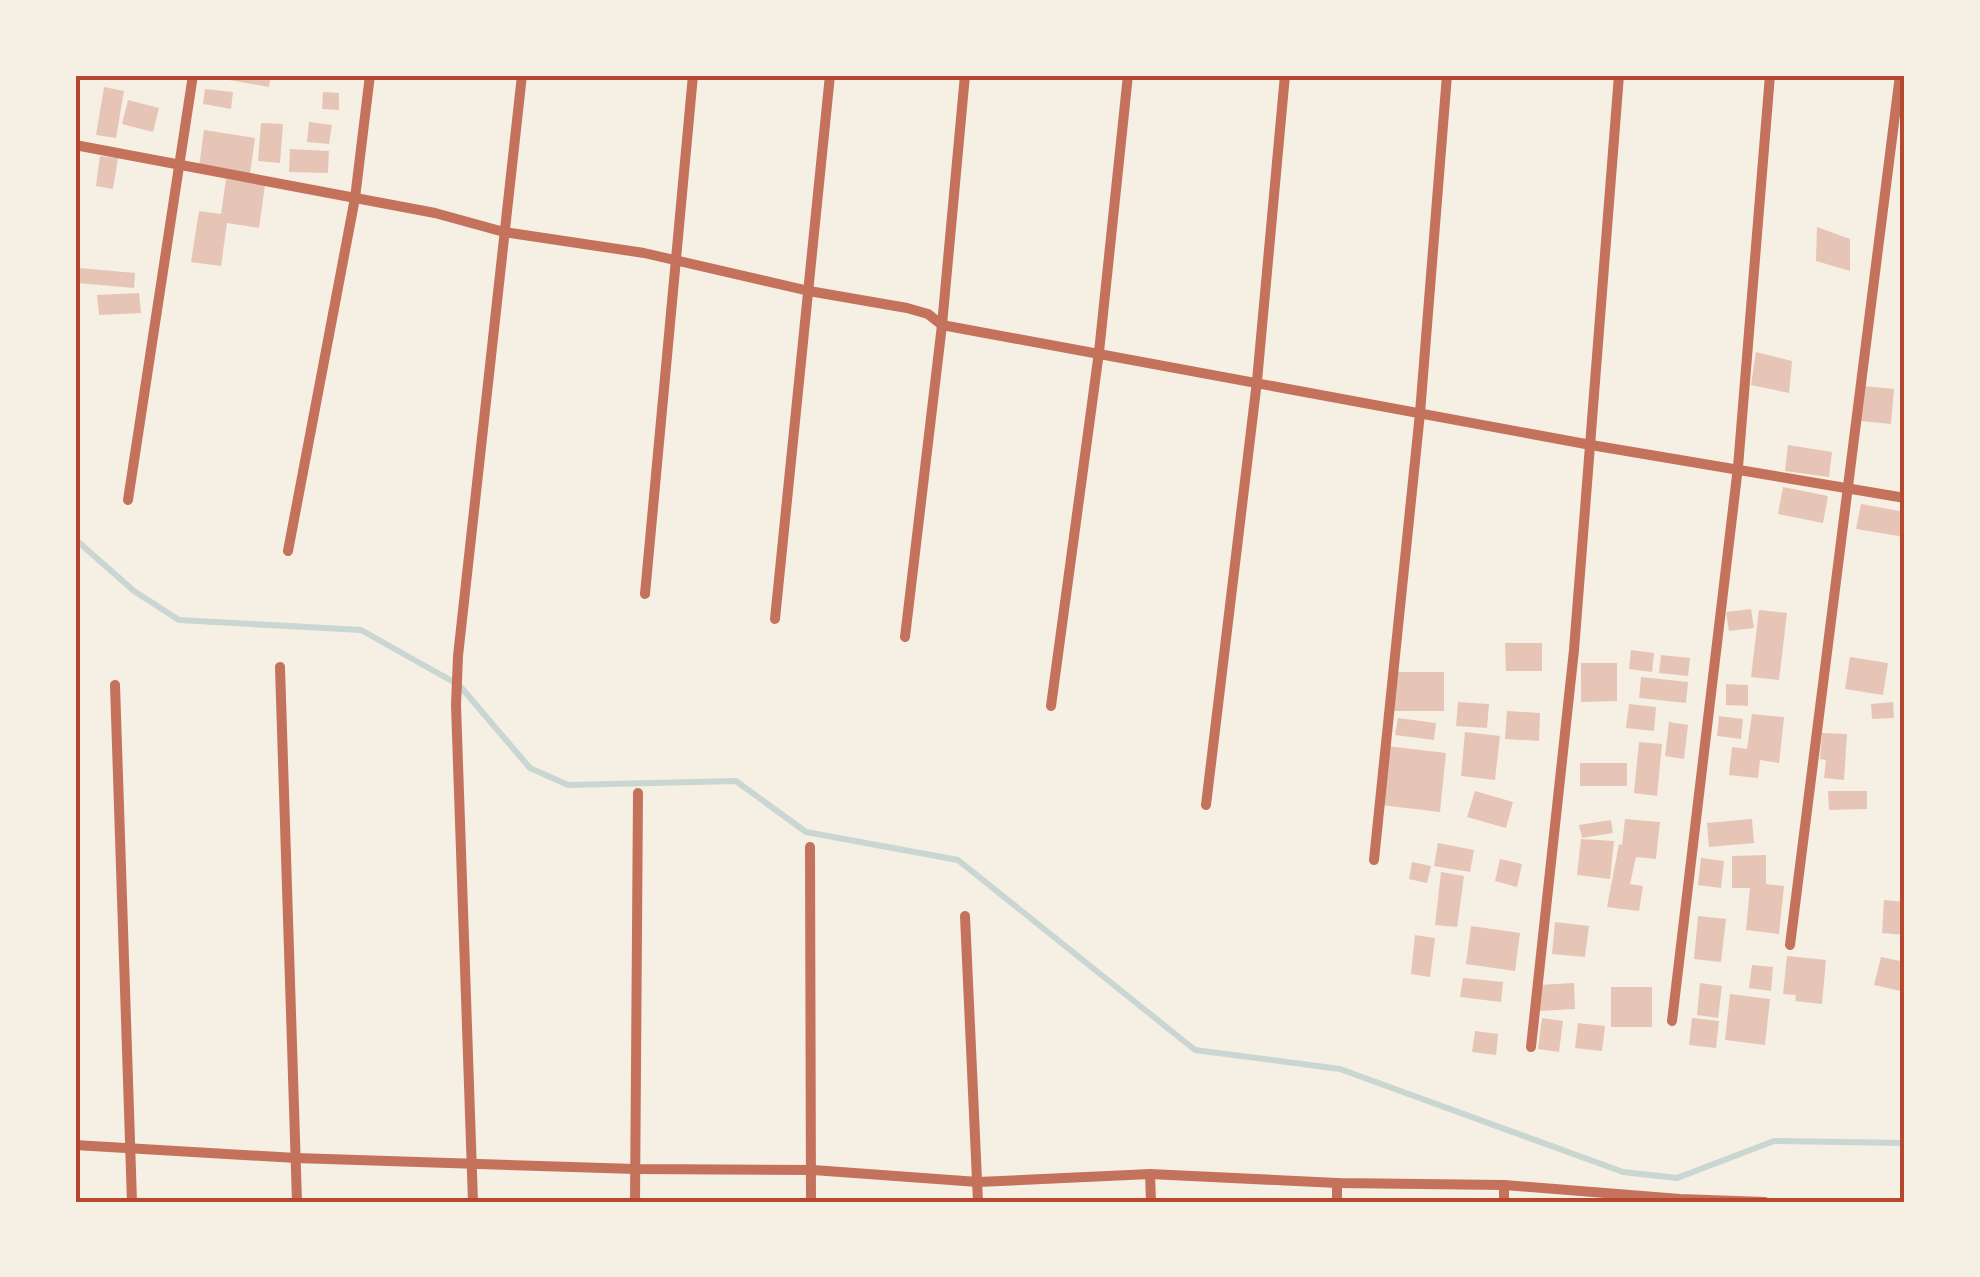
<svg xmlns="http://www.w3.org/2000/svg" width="1980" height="1277" font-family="Raleway,sans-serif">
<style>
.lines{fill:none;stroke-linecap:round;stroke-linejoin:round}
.stream{stroke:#c9d6d2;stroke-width:6}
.building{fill:#e6c5b7}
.minor{stroke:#c5725c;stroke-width:10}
.neatline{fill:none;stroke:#b5482f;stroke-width:4}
</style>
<rect width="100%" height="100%" fill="#f6efe4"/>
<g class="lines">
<polyline class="stream" points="75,539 134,591 179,620 361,630 459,685 530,768 568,785 736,781 806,832 958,860 1195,1050 1340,1069 1623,1172 1677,1178 1774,1141 1905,1143"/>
</g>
<g class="building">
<polygon points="201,75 271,75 269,87"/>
<polygon points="104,87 124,91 116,138 96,135"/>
<polygon points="205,89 233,92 231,109 203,104"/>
<polygon points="323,92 339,93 339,110 322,109"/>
<polygon points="128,100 159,108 153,132 122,124"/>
<polygon points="309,122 332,125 329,144 307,142"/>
<polygon points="261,123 283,124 280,163 258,161"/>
<polygon points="204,130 255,138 250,174 199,167"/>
<polygon points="290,149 329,151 328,173 289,172"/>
<polygon points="100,156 118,158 113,189 96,186"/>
<polygon points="226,179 265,185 259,228 227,223 221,266 191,262 199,211 221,214"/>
<polygon points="1817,227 1850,239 1850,271 1816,261"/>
<polygon points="79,268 135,273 134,288 78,283"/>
<polygon points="139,293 141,313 99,315 97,295"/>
<polygon points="1756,352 1792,361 1789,393 1751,385"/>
<polygon points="1863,386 1894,389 1891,424 1860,421"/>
<polygon points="1788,445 1832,452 1829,477 1785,471"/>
<polygon points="1783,487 1828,496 1823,523 1778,514"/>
<polygon points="1861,504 1905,512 1905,537 1856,529"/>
<polygon points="1751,609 1754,628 1729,631 1726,612"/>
<polygon points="1759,610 1787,613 1779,680 1751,677"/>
<polygon points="1505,643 1542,643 1542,671 1506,671"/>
<polygon points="1631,650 1654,653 1652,672 1629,669"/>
<polygon points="1661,655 1690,658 1688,676 1659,673"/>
<polygon points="1850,657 1888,663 1883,695 1845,689"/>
<polygon points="1581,663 1617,663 1617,701 1581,702"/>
<rect x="1391" y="672" width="53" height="39"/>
<polygon points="1641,677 1688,682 1686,703 1639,698"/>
<polygon points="1726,684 1748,685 1748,706 1726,705"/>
<polygon points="1458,702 1489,704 1487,728 1456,726"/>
<polygon points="1893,702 1894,718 1872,719 1871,704"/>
<polygon points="1629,704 1656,707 1654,731 1626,728"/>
<polygon points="1507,711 1540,713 1539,741 1505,739"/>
<polygon points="1752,714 1784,717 1779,763 1760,760 1758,778 1729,775 1732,747 1747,749"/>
<polygon points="1719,716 1743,719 1741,739 1717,736"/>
<polygon points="1398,718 1436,723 1434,740 1395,735"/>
<polygon points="1669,722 1688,725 1684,759 1665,756"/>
<polygon points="1465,732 1500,736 1495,780 1461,776"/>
<polygon points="1822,733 1847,734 1844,780 1824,778 1826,760 1820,759"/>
<polygon points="1639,742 1662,744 1657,796 1634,793"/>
<polygon points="1387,746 1446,753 1440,812 1381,805"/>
<rect x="1580" y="763" width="47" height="23"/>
<polygon points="1475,791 1513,802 1506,828 1467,817"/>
<polygon points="1828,791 1867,791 1867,809 1829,810"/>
<polygon points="1625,819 1660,822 1656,859 1636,857 1630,884 1643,886 1639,911 1607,907 1619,844 1622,845"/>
<polygon points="1752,819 1754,843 1709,847 1707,823"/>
<polygon points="1611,820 1613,833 1582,838 1579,825"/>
<polygon points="1581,839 1614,841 1610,879 1577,875"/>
<polygon points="1438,843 1474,850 1470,872 1434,866"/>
<polygon points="1766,855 1766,884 1784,886 1779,934 1746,930 1750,888 1732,888 1732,856"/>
<polygon points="1701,858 1724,861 1721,888 1698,885"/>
<polygon points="1500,859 1522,864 1517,887 1495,881"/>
<polygon points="1412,862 1431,866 1427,883 1409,879"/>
<polygon points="1441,872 1464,876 1457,927 1435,925"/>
<polygon points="1884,900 1905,902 1905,935 1882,933"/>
<polygon points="1698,916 1726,919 1721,962 1694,959"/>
<polygon points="1555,922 1589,926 1585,957 1552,954"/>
<polygon points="1471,926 1520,933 1515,971 1466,964"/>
<polygon points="1415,935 1435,938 1430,977 1411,974"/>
<polygon points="1787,956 1826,960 1822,1004 1795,1001 1796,995 1783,994"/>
<polygon points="1881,957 1905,962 1905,992 1874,985"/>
<polygon points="1752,965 1773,967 1771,991 1749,988"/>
<polygon points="1463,978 1503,982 1501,1002 1460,997"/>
<polygon points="1574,983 1575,1009 1540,1011 1538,985"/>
<polygon points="1700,983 1722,986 1718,1018 1697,1015"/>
<rect x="1611" y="987" width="41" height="40"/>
<polygon points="1730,994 1770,999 1765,1045 1725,1040"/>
<polygon points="1542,1018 1563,1021 1559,1052 1538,1049"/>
<polygon points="1692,1018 1719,1021 1716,1048 1689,1045"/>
<polygon points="1578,1023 1605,1026 1602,1051 1575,1048"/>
<polygon points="1475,1031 1498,1034 1496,1055 1472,1052"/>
</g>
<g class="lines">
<g class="minor">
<polyline points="75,145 435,213 504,232 644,253 809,291 907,308 928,314 942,325 1591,445 1905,498"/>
<polyline points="128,500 193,75"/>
<polyline points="288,551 355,198 370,75"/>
<polyline points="645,594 693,75"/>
<polyline points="775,619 830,75"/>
<polyline points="905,637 942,325 965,75"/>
<polyline points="280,667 297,1202"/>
<polyline points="115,685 132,1202"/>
<polyline points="1051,706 1099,352 1128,75"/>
<polyline points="1206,805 1257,381 1285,75"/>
<polyline points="810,847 811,1202"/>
<polyline points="1374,860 1420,413 1447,75"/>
<polyline points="965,916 978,1202"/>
<polyline points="1790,945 1900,75"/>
<polyline points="1672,1021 1738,467 1770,75"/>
<polyline points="1531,1047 1574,650 1619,75"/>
<polyline points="75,1145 296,1158 635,1169 813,1170 978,1182 1150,1174 1337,1183 1504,1185 1680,1199 1765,1202"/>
<polyline points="1150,1174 1151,1202"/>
<polyline points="1337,1183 1337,1202"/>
<polyline points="1504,1185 1504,1202"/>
<polyline points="473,1202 456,705 458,656 522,75"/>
<polyline points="635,1202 638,793"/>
</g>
</g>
<rect width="1980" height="1277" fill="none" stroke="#f6efe4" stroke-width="155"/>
<rect x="78" y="78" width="1824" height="1122" class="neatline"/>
</svg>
